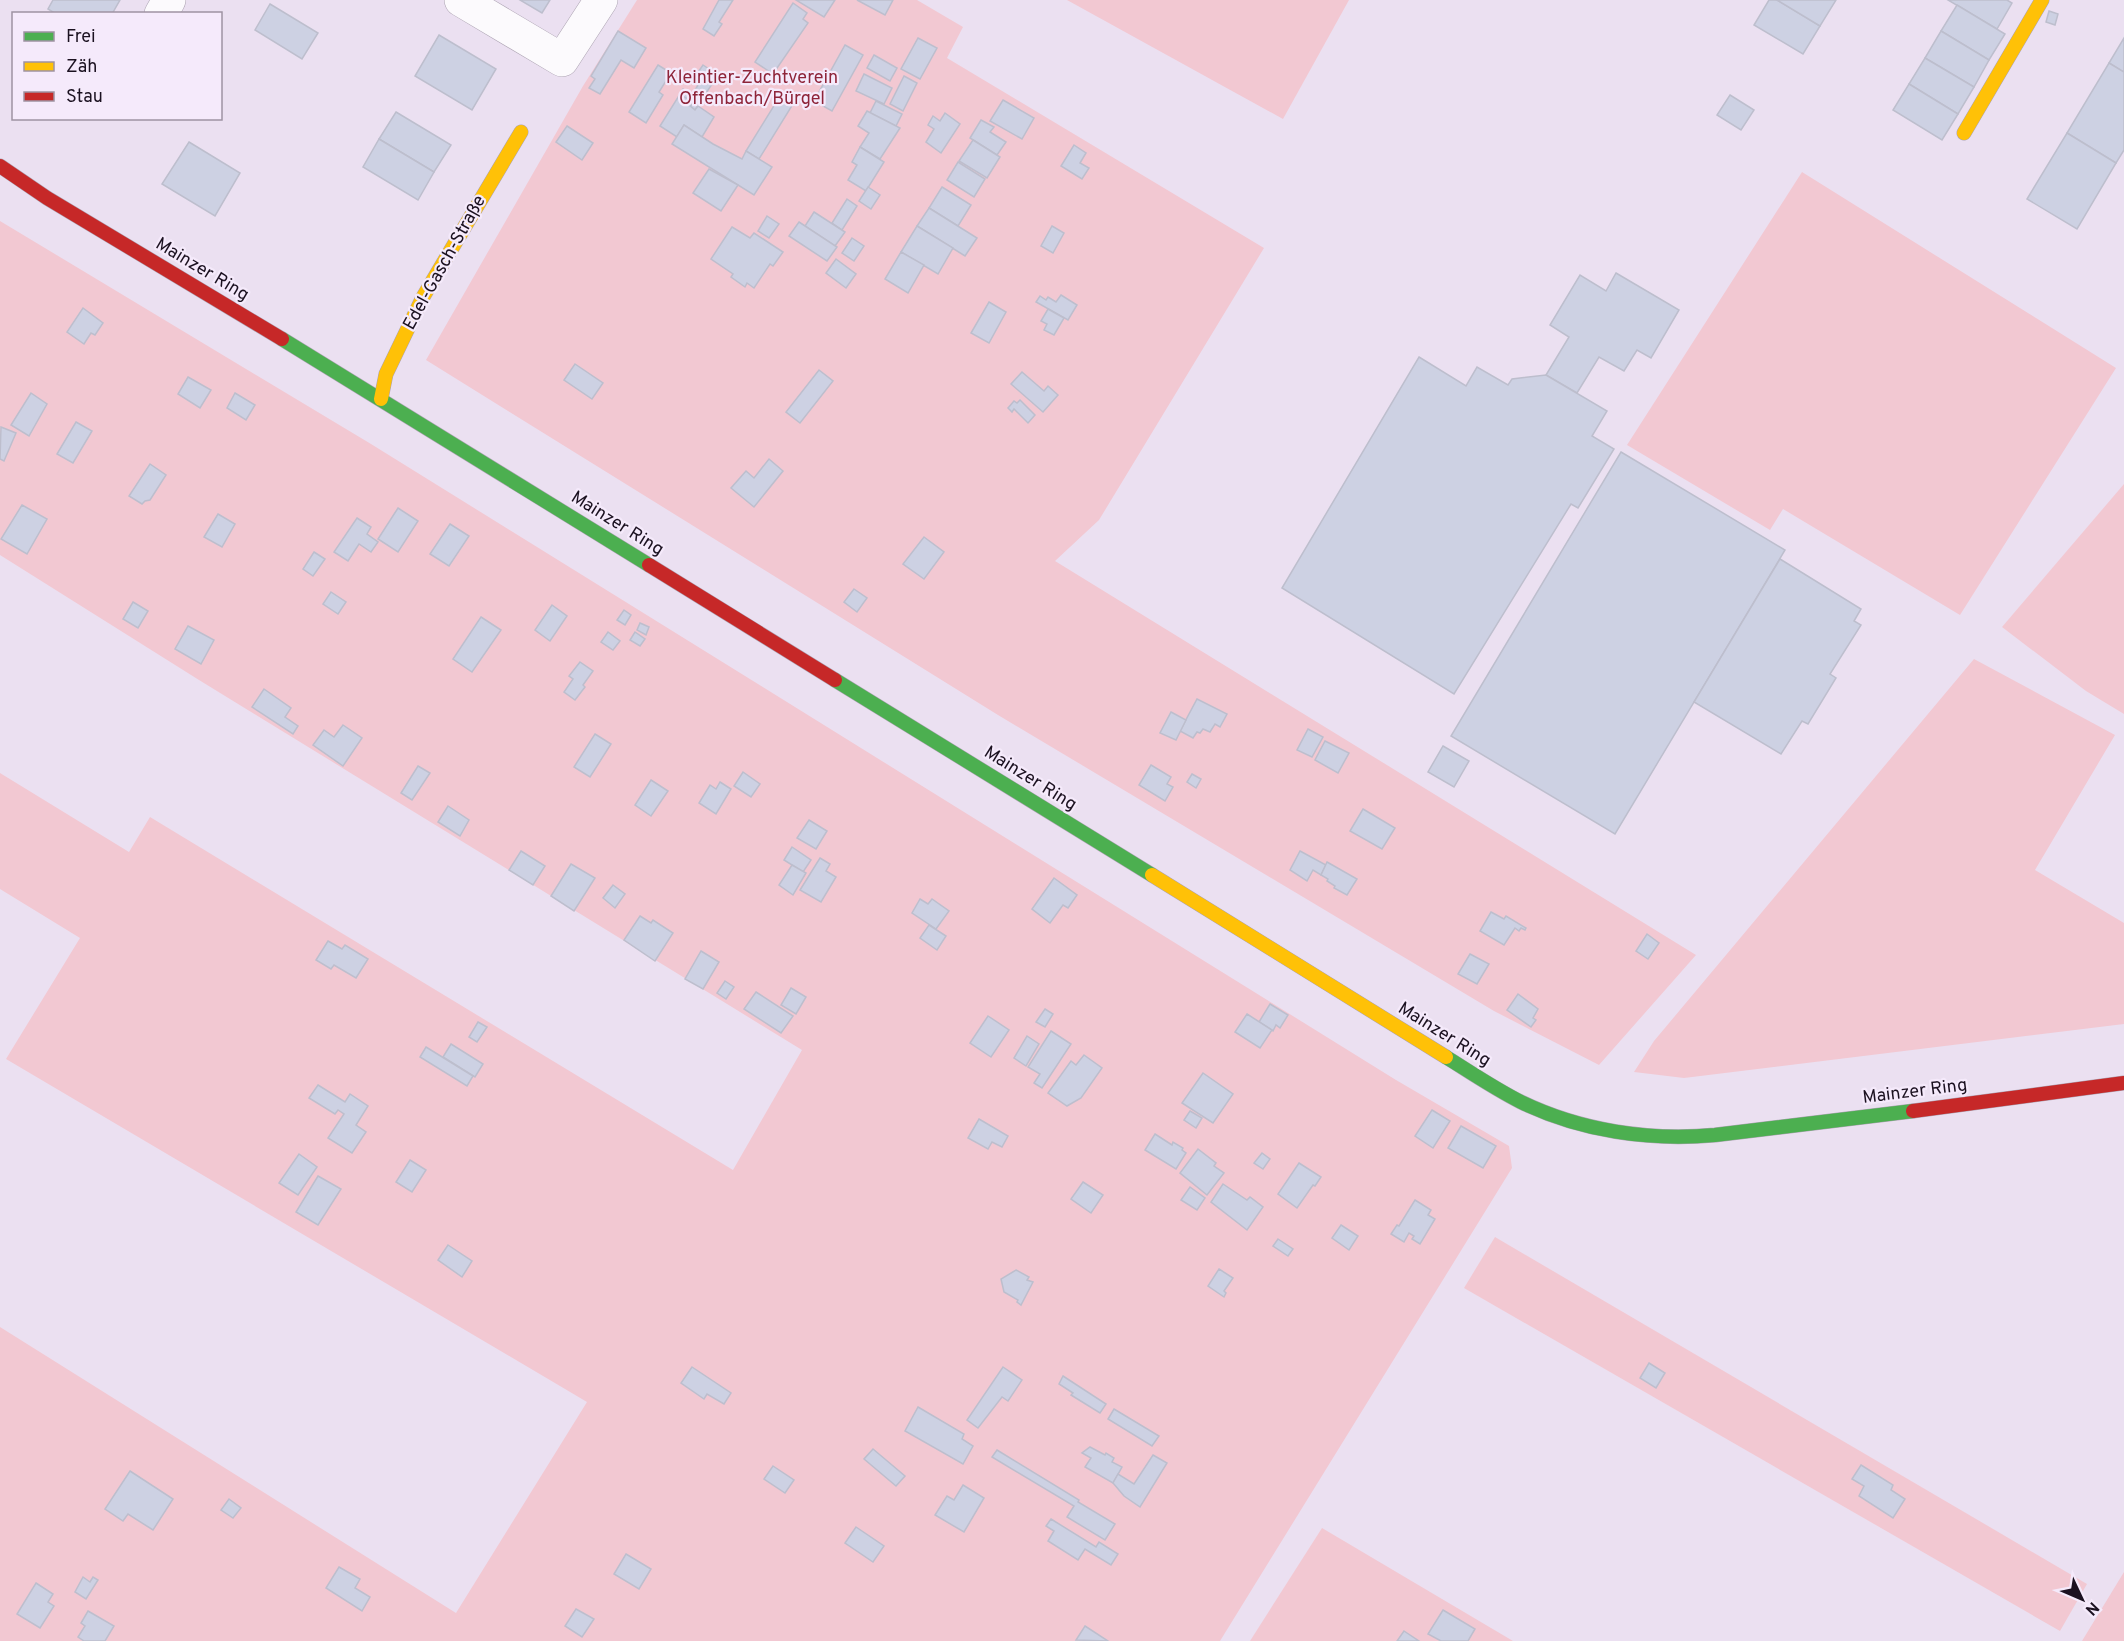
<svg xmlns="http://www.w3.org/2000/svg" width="2124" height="1641" font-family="Overpass,sans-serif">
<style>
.green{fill:#f2c8d2}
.building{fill:#cdd1e3;stroke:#bdbecd;stroke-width:1.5}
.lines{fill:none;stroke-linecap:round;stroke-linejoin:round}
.street-casing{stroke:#aca3b2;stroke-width:34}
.fast-casing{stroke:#aca3b2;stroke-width:15}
.slow-casing{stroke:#aca3b2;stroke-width:15}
.jam-casing{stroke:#aca3b2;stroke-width:15}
.street{stroke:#fcfafd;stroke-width:33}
.fast{stroke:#4caf50;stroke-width:14}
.slow{stroke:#ffc107;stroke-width:14}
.jam{stroke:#c62828;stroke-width:14}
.labels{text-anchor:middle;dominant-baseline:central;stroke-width:4.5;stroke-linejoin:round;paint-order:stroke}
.park-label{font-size:18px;fill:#8e2439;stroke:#f5eafb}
.street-label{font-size:18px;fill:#1b1120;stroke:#f5eafb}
</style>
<rect width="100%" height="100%" fill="#ebe0f1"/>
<g class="green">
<polygon points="637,0 917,0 963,27 947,58 1264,248 1099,520 1055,561 1696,955 1599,1065 1494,1011 998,715 426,360 583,86"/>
<polygon points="1067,0 1349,0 1283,119"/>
<polygon points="1802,172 2116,368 1960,615 1783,509 1770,530 1627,445"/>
<polygon points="0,221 371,444 1396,1080 1509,1146 1512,1168 1220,1641 0,1641 0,1327 456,1613 587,1402 6,1059 80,938 0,889 0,773 129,852 150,817 733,1170 802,1050 199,680 0,555"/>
<polygon points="2124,484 2124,714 2086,691 2002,627"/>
<polygon points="1974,659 2115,735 2035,870 2124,923 2124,1024 1684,1078 1634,1072 1654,1041"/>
<polygon points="1495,1237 2087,1584 2060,1631 1464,1288"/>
<polygon points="1322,1528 1513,1641 1250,1641"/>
<polygon points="2124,1572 2124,1641 2082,1641"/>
</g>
<g class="building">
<polygon points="53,0 120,0 112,14 56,14 48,9"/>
<polygon points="520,0 550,0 542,13"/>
<polygon points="719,0 733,0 719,22 722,24 714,36 703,29"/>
<polygon points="796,0 835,0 824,17"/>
<polygon points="857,0 893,0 885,15"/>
<polygon points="1769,0 1777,0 1820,26 1803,54 1754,25"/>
<polygon points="1777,0 1836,0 1820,26"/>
<polygon points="1948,0 2007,0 2012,3 1997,29"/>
<polygon points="793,3 807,13 803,19 808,23 773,74 755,62"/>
<polygon points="270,4 318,33 302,59 255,30"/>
<polygon points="1957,5 2005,34 1989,60 1941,31"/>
<polygon points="2049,11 2058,14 2055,25 2046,22"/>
<polygon points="618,31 646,48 634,68 621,60 600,94 589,88 595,79 591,76"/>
<polygon points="1941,31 1989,60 1974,87 1925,58"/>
<polygon points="439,35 496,69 472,110 415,76"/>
<polygon points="918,38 937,48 920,79 901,69"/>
<polygon points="2124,38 2124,72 2109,63"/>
<polygon points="845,45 863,55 832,111 814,101"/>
<polygon points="874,55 897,68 890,81 867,68"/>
<polygon points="1925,58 1974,87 1958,114 1909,84"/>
<polygon points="2109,63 2124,72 2124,150 2116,163 2067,133"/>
<polygon points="658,65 671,73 659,92 663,95 646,123 629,112"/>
<polygon points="703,65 718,75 695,110 690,106 693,103 680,94 683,89 692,95 700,82 694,78"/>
<polygon points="864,74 892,88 884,104 856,91"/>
<polygon points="904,76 917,83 903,111 890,104"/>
<polygon points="1909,84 1958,114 1942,140 1893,110"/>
<polygon points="680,94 693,103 690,106 695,110 698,106 714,117 702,137 684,125 677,137 660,126"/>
<polygon points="1730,95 1754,110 1741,130 1717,115"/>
<polygon points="780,96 793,104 759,159 746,151"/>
<polygon points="1003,100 1034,118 1022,139 990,121"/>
<polygon points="876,101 902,114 896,126 870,113"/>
<polygon points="867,111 900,128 880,159 860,147 869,133 858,126"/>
<polygon points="396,112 451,145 434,172 379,139"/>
<polygon points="945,113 960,124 941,153 926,142 934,129 928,125 933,116 940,121"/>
<polygon points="981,120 994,127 990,132 1006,142 997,155 970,138"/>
<polygon points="684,125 713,144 742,159 746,151 772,167 754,195 672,144"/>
<polygon points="567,126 593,143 582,160 556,142"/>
<polygon points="2067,133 2116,163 2077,229 2027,199"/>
<polygon points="379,139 434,172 418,200 363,167"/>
<polygon points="973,140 1000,157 987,178 959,161"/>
<polygon points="189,142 240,173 215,216 162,184"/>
<polygon points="1074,145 1086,153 1080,163 1089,168 1082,179 1061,166"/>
<polygon points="860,147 884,162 866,191 848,180 857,165 852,162"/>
<polygon points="958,162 985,179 974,197 947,180"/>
<polygon points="709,169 738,185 721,211 693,193"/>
<polygon points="868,187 880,195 871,209 859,201"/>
<polygon points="942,187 971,205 958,226 929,208"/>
<polygon points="847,199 857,206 842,230 832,223"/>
<polygon points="929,208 977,238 965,256 917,226"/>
<polygon points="814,212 845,232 835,246 805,226"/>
<polygon points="767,216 779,224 769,238 758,231"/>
<polygon points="799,222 837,247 827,261 789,236"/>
<polygon points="917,226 953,248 938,274 901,252"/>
<polygon points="1052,226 1064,233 1053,253 1041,246"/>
<polygon points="732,227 750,238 754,233 783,252 773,266 770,264 754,288 747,283 745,287 731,277 733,274 711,259"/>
<polygon points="852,238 864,246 854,261 842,253"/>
<polygon points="901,252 924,265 908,293 885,279"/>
<polygon points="836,259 856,274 846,288 826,273"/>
<polygon points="1616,273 1679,310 1651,358 1637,350 1624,371 1599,357 1577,393 1546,375 1569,337 1550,325 1580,275 1606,291"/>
<polygon points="1061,295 1077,305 1068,320 1036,302 1040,296 1046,300 1048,297 1056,302"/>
<polygon points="989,302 1006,312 989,343 971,333"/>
<polygon points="83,308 103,323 95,335 91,333 84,344 67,332"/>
<polygon points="1048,309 1064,318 1054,335 1044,330 1047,324 1041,321"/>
<polygon points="1419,357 1466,386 1477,367 1508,385 1512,379 1546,375 1607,411 1592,436 1614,449 1578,508 1571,504 1454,694 1282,588"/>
<polygon points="575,364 603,383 592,399 564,380"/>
<polygon points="819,370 833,381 800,423 786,412"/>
<polygon points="1022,372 1044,391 1048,386 1058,395 1043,412 1011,384"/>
<polygon points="188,377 211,390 200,408 178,394"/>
<polygon points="31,393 47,404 29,436 11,425"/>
<polygon points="235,393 255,405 246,420 227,408"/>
<polygon points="1020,400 1035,415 1028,423 1014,409 1012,412 1008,408 1014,401 1017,403"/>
<polygon points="76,422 92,431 73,463 57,454"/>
<polygon points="1,427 16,433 4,461 0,459"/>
<polygon points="1621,452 1785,550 1615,834 1451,736"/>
<polygon points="769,459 783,471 754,507 731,488 746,471 754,478"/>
<polygon points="150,464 166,475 150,500 145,501 142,504 129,496"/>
<polygon points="22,505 47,519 27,554 1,539"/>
<polygon points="398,508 418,521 398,552 378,539"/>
<polygon points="218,514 235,524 222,547 204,537"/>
<polygon points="357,518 371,527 367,534 378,542 371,552 359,544 348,561 334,552"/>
<polygon points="450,524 469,536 449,566 430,554"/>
<polygon points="924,537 944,552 924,579 903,564"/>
<polygon points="314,552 325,559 313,576 303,569"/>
<polygon points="1780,559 1861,609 1854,621 1861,625 1830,674 1836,678 1808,724 1802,721 1781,754 1694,702"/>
<polygon points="854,589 867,598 857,612 844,602"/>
<polygon points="331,592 346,602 338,614 323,604"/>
<polygon points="133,602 148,611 138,628 123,619"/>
<polygon points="552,605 567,616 550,641 535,630"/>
<polygon points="624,610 631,615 625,625 617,620"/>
<polygon points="481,617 501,630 472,672 453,659"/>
<polygon points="640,623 649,627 646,635 637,630"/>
<polygon points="188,626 214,640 201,664 175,649"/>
<polygon points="608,632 620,641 613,650 601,642"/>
<polygon points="635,632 645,639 640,646 630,640"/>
<polygon points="580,662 593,671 583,685 585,687 575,700 564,692 573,679 569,676"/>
<polygon points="264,689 291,708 285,717 298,726 293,734 252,707"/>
<polygon points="1197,699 1227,714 1220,727 1215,724 1210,732 1203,729 1200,733 1197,732 1193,738 1180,731"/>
<polygon points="1171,712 1186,720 1176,740 1160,733"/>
<polygon points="343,725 362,738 343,766 313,745 324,730 334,737"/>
<polygon points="1308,729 1323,737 1312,757 1297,750"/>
<polygon points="595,734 611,744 590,777 574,767"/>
<polygon points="1325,741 1349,753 1338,773 1315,760"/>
<polygon points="1443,746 1469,761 1454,787 1428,772"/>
<polygon points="1151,765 1171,777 1167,784 1173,787 1165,801 1139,785"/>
<polygon points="418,766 430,773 412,800 401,793"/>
<polygon points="743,772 760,784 751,797 734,786"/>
<polygon points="1192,774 1201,779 1196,788 1187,782"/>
<polygon points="651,780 668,791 651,816 635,805"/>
<polygon points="720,782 731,789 716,814 699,803 710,785 716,789"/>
<polygon points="448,806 469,820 460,836 438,822"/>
<polygon points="1363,809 1395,828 1382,849 1350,831"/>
<polygon points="809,820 827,831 816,849 797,838"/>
<polygon points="792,847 811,860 803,872 784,860"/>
<polygon points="521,851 545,866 533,885 509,870"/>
<polygon points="1300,851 1326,865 1321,875 1313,870 1307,881 1290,870"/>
<polygon points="820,858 830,864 826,871 836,877 821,902 800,890"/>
<polygon points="1327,862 1357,879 1347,895 1334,888 1335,886 1327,881 1328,879 1321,875"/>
<polygon points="571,864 595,878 574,911 551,896"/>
<polygon points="792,865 806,873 793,895 779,885"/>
<polygon points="1054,878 1077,895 1068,908 1063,905 1050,923 1032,909"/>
<polygon points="613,885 625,894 615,908 603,898"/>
<polygon points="920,899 928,904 932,899 949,911 936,929 912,913"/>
<polygon points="1491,912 1504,919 1506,916 1526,928 1525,930 1521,928 1519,931 1515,928 1504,945 1480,931"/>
<polygon points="640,916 651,923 653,920 673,933 655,961 624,940"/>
<polygon points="929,925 946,936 937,950 920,938"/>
<polygon points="1647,934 1659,943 1648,959 1636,951"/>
<polygon points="328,941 342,949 345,945 368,959 356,978 334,965 331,969 316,960"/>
<polygon points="701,951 719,962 703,989 685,979"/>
<polygon points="1470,954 1489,964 1477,984 1458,974"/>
<polygon points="725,981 734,987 726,999 717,993"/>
<polygon points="791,988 806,997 796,1014 781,1005"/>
<polygon points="756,992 793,1016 781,1033 744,1009"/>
<polygon points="1518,994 1538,1009 1533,1018 1536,1020 1531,1027 1507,1010"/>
<polygon points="1270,1004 1288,1015 1280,1028 1276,1025 1273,1031 1259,1022"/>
<polygon points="1045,1009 1053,1014 1045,1027 1036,1022"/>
<polygon points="1247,1014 1272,1030 1260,1048 1235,1032"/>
<polygon points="988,1016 1009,1030 991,1057 970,1043"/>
<polygon points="478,1022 487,1027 477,1042 469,1037"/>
<polygon points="1051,1031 1071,1044 1042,1088 1034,1083 1040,1074 1028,1067"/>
<polygon points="1027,1036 1039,1044 1026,1066 1014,1058"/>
<polygon points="451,1044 483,1064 475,1077 443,1057"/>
<polygon points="426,1047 473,1076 467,1086 420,1057"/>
<polygon points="1084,1055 1102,1068 1081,1098 1067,1106 1048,1093 1071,1061 1076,1065"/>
<polygon points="1203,1073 1233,1094 1213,1123 1182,1103"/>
<polygon points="318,1085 345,1102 350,1094 368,1106 356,1125 366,1132 352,1153 328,1138 344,1114 338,1110 335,1114 309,1098"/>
<polygon points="1432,1110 1450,1121 1433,1148 1415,1136"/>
<polygon points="1190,1111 1202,1118 1196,1128 1184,1120"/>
<polygon points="979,1119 1008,1136 1002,1147 992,1142 988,1149 968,1138"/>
<polygon points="1461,1126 1496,1146 1483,1168 1448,1148"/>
<polygon points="1155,1134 1172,1145 1173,1142 1183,1148 1182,1150 1186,1153 1176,1169 1145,1150"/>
<polygon points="1198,1149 1216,1163 1214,1166 1224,1173 1207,1195 1180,1173"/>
<polygon points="1262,1153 1270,1159 1263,1169 1254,1163"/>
<polygon points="299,1154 317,1167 298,1195 279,1183"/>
<polygon points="410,1160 426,1170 412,1192 396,1182"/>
<polygon points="1299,1163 1321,1177 1315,1186 1313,1185 1297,1208 1278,1194"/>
<polygon points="318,1176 341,1189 318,1225 296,1212"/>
<polygon points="1083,1182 1103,1195 1091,1213 1071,1199"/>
<polygon points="1223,1184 1247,1200 1250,1197 1263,1207 1247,1230 1211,1202"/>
<polygon points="1190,1187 1205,1198 1197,1210 1181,1200"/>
<polygon points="1415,1200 1431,1210 1428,1215 1435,1219 1420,1244 1412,1239 1414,1236 1409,1233 1404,1242 1391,1234 1397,1225 1399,1226"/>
<polygon points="1341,1225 1358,1236 1349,1250 1332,1238"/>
<polygon points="1278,1239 1293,1249 1288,1256 1273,1246"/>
<polygon points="448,1245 472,1261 462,1277 438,1260"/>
<polygon points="1219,1269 1233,1278 1224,1291 1226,1293 1224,1297 1208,1286"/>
<polygon points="1016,1270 1029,1277 1027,1280 1033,1282 1021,1305 1017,1302 1018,1300 1004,1292 1001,1279"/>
<polygon points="1649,1363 1665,1373 1656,1388 1640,1378"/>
<polygon points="692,1367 731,1393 724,1404 707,1394 704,1399 681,1383"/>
<polygon points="1003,1367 1022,1380 1008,1401 1002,1397 978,1428 967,1420"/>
<polygon points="1063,1376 1106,1404 1100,1413 1071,1395 1073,1393 1059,1384"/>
<polygon points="918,1407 964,1434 962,1439 973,1446 963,1464 905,1431"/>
<polygon points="1114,1409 1159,1436 1152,1446 1108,1419"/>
<polygon points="1090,1447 1105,1455 1106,1453 1114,1458 1112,1462 1122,1467 1113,1483 1085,1467 1091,1458 1082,1453"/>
<polygon points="873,1449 905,1476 896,1486 864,1459"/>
<polygon points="997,1450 1079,1500 1078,1502 1115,1524 1105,1540 1067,1517 1074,1506 992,1457"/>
<polygon points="1153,1455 1167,1463 1140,1507 1124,1496 1113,1483 1118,1474 1134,1484"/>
<polygon points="1861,1465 1893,1485 1891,1490 1905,1499 1893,1518 1859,1496 1864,1486 1852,1479"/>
<polygon points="773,1466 794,1480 785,1493 764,1479"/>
<polygon points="130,1471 173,1499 153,1530 128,1514 123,1521 105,1509"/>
<polygon points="963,1485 984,1498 964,1532 935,1515 947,1496 954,1500"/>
<polygon points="229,1499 241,1508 233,1518 221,1510"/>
<polygon points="1051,1519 1096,1547 1099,1542 1118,1554 1111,1565 1085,1549 1078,1560 1048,1541 1054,1531 1046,1526"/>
<polygon points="856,1527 884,1546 873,1562 845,1543"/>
<polygon points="626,1554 651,1569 639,1589 614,1574"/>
<polygon points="339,1567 360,1579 355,1588 370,1597 362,1611 326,1588"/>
<polygon points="83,1577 90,1582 93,1577 98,1580 86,1599 75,1592"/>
<polygon points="36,1583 53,1594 48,1602 54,1606 40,1628 17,1614"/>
<polygon points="576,1609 594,1619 582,1637 565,1626"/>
<polygon points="1443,1610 1475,1629 1468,1641 1441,1641 1428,1634"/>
<polygon points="88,1611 114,1626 105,1641 84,1641 78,1637 85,1626 81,1623"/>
<polygon points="1085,1626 1108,1641 1076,1640"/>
<polygon points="1404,1631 1419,1641 1397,1641"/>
</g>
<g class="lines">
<g class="street-casing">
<g id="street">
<polyline points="461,0 562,60 601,0"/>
<polyline points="161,14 169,0"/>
</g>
</g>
<g class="fast-casing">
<g id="fast">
<polyline points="282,339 649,565"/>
<polyline points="835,680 1152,875"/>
<path d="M 1446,1057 C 1470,1072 1495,1089 1521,1102 C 1581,1131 1649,1141 1715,1135 L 1913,1111"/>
</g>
</g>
<g class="slow-casing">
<g id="slow">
<polyline points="1964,133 2042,0"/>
<polyline points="381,399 386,374 423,297 521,132"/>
<polyline points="1152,875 1446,1057"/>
</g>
</g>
<g class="jam-casing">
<g id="jam">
<polyline points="0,166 47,198 282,339"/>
<polyline points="649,565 835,680"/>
<polyline points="1913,1111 2124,1083"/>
</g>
</g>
<use href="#street" class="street"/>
<use href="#fast" class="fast"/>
<use href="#slow" class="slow"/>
<use href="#jam" class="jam"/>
</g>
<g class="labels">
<g class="park-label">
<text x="752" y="78">Kleintier-Zuchtverein<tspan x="752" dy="21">Offenbach/Bürgel</tspan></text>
</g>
<g class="street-label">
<text transform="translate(445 263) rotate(-61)">Edel-Gasch-Straße</text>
<text transform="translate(202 270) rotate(31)">Mainzer Ring</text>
<text transform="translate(617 524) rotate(32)">Mainzer Ring</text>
<text transform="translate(1030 779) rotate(32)">Mainzer Ring</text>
<text transform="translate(1444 1035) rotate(32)">Mainzer Ring</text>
<text transform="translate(1915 1092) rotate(-7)">Mainzer Ring</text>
</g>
</g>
<rect x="12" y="12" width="210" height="108" fill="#f5eafb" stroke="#9e93a3" stroke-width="1.5"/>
<rect x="24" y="32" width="30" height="9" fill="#4caf50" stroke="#9e93a3" stroke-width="1.5"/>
<text x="66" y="42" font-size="18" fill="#1b1120">Frei</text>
<rect x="24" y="62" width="30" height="9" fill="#ffc107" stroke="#9e93a3" stroke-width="1.5"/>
<text x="66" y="72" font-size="18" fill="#1b1120">Zäh</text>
<rect x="24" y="92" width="30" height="9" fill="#c62828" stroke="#9e93a3" stroke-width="1.5"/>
<text x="66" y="102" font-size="18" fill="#1b1120">Stau</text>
<g transform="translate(2082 1599) rotate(134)" stroke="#f5eafb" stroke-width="4.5" paint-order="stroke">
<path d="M0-4.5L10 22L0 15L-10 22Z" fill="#1b1120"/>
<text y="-9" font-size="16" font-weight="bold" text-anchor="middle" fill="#1b1120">N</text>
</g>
</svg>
